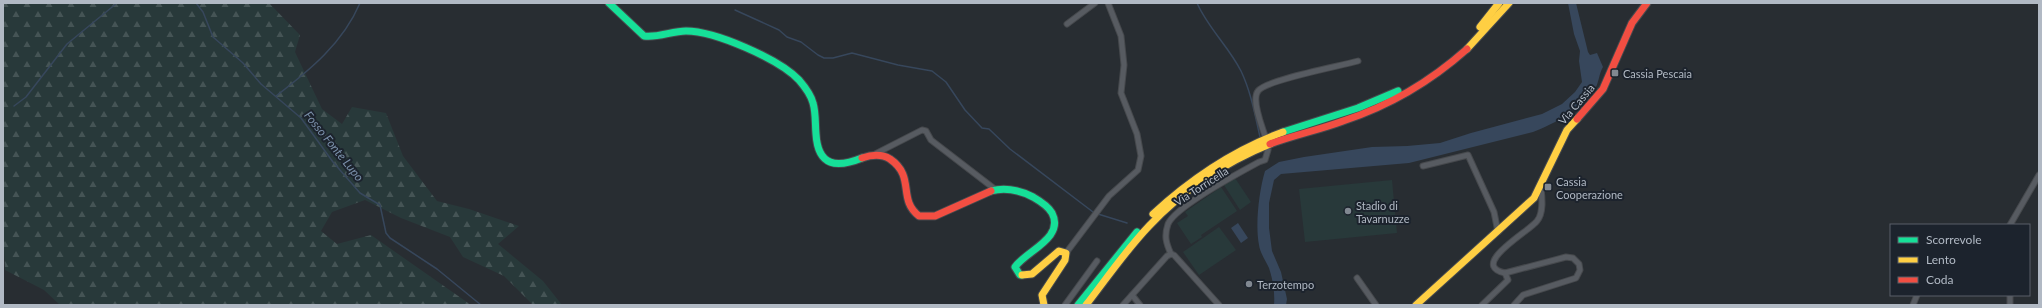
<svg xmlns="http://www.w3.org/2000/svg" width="2042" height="308" font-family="Lato,sans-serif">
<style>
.forest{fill:url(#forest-firs)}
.pitch{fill:#28393a}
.water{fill:#37475c}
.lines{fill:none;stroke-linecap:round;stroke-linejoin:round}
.stream{stroke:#37475c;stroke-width:1.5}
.street-casing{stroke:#46494d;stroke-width:7}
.fast-casing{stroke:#46494d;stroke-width:9}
.slow-casing{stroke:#46494d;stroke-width:9}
.jam-casing{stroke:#46494d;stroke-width:9}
.street{stroke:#575b61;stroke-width:5}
.fast{stroke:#16e098;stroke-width:7}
.slow{stroke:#ffcf43;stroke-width:7}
.jam{stroke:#f24e42;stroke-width:7}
.poi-dot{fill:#818891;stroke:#1c232d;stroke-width:1.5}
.labels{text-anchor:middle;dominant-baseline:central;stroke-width:4;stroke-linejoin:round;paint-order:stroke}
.poi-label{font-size:11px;fill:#b1b9c4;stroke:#1c232d;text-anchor:start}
.street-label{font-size:11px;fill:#b1b9c4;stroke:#1c232d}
.water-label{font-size:12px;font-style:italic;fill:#7b90aa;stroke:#1c232d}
</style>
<defs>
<pattern id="forest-firs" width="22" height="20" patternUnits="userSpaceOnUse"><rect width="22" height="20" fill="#28393a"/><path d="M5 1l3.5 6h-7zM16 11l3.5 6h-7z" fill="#455455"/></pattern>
</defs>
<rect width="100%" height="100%" fill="#282d32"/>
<polygon class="forest" points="3,3 269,3 300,35 295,52 322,109 342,124 352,107 386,113 403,156 437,201 469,209 519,226 498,244 543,281 562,305 533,305 504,276 463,257 450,237 401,218 365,200 332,212 321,231 337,244 371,235 471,305 60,305 44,290 5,270 3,230"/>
<g class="pitch">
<polygon points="1235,178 1251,202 1240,210 1224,185"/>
<polygon points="1392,180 1397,233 1305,242 1299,189"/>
<polygon points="1221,187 1237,211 1201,235 1202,237 1191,244 1177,223 1188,216 1185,212"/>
<polygon points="1219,227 1236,250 1199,275 1183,252"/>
</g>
<g class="water">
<path d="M 1568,3 L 1576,3 L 1588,52 L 1590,55 L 1597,53 L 1603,67 C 1599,74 1599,81 1596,87 C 1587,108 1553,124 1533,132 L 1409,163 L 1281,174 L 1274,180 L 1269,203 L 1269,228 L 1272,251 L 1281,272 L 1287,299 L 1286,305 L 1274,305 C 1275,293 1273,280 1269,268 C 1266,261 1260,253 1259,245 C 1255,225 1259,191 1265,171 L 1279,162 L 1304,157 L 1372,147 L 1407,146 L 1440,143 L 1471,133 L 1542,114 L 1562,104 L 1575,92 L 1582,82 L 1579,61 L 1580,51 L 1574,34 Z"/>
<polygon points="1238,223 1248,238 1241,243 1231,228"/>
</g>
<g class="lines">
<g class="stream">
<polyline points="196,3 203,12 213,37 243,63 261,84 301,118 333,162 360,193 380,205 386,233 390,238 437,269 481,305"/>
<path d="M 1197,3 C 1208,28 1229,47 1241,71 C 1251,92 1255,115 1260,137"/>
<polyline points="735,10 779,30 787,37 801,42 818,55 824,58 833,58 852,53 898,65 932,71 946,82 965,110 982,128 989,129 1010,149 1093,212"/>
<path d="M 276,96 C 310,70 343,43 360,3"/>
<polyline points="14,106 26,97 67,44 117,3"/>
<polyline points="1098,214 1127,223"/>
</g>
<g class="street-casing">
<g id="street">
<polyline points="1067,24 1095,3"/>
<path d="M 1265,136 C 1262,126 1251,100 1258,91 C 1265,80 1341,66 1358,61"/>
<polyline points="875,154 922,130 926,131 931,140 996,190"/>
<polyline points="1423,166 1468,155 1494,212 1498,232"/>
<polyline points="2010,225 2039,175"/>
<polyline points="1066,253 1109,196 1138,170 1141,156 1137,134 1121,93 1124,65 1121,36 1108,3"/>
<path d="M 1171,254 C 1166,243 1164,236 1168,224 C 1176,206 1239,173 1259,162 L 1265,160 L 1268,150"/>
<polyline points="1171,254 1174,255 1219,305"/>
<polyline points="1357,278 1376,305"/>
<polyline points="1132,295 1140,305"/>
<polyline points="2010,295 2010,305"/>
<polyline points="1065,305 1097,261"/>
<polyline points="1123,305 1167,256 1171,254"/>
<polyline points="1482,305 1508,280 1505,273"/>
<path d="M 1514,305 L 1523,295 L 1576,278 L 1580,270 L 1579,264 L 1573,258 L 1566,257 L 1505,273 C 1468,265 1530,231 1537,221 C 1544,213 1542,197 1541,188"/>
<polyline points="1913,305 1917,295"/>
</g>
</g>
<g class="fast-casing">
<g id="fast">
<path d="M 609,3 L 644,36 C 658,38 672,31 686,31 C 715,31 779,59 799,80 C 805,87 811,95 813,103 C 816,113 815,124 816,134 C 818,167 837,168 862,158"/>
<polyline points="1283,132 1358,108 1398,91"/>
<path d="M 991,191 C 1005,187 1021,191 1033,197 C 1040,201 1048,206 1052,213 C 1065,238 1026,251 1015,267 L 1020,275 L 1022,275"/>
<polyline points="1078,305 1137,232"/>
</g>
</g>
<g class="slow-casing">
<g id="slow">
<polyline points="1480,27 1499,3"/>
<polyline points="1467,49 1509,3"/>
<path d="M 1153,214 C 1192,178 1234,150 1283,132"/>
<polyline points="1022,275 1032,274 1059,251 1066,253 1065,260 1042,295 1044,305"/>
<path d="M 1086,305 C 1107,278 1126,250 1149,226 C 1182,191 1225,162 1270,144"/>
<polyline points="1416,305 1534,198 1567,130 1577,119"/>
</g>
</g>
<g class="jam-casing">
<g id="jam">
<polyline points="1577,119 1603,89 1632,23 1647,3"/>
<path d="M 1270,144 C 1294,135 1319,130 1343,121 C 1389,106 1431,81 1467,49"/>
<path d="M 862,158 C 871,155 882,154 890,159 C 916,177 897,199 919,216 L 935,216 L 991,191"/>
</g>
</g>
<use href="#street" class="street"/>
<use href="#fast" class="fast"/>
<use href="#slow" class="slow"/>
<use href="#jam" class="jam"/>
</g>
<g class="poi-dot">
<rect x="1611" y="69" width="8" height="8" rx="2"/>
<rect x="1544" y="183" width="8" height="8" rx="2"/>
<circle cx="1348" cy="211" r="4"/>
<circle cx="1249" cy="284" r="4"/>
</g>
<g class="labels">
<g class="poi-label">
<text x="1623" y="73">Cassia Pescaia</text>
<text x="1556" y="181">Cassia<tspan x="1556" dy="13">Cooperazione</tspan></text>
<text x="1356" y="205">Stadio di<tspan x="1356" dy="13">Tavarnuzze</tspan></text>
<text x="1257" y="284">Terzotempo</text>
</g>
<g class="street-label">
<text transform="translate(1576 104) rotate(-50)">Via Cassia</text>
<text transform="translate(1201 186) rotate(-33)">Via Torricella</text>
</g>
<g class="water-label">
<text transform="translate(334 146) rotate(51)">Fosso Fonte Lupo</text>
</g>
</g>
<rect width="2042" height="308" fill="none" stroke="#b1b9c4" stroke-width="8"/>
<rect x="1890" y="224" width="140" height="72" fill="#1c232d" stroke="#585f69"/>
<rect x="1898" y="237" width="20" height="6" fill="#16e098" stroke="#585f69"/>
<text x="1926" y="244" font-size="12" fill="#b1b9c4">Scorrevole</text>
<rect x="1898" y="257" width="20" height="6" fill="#ffcf43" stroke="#585f69"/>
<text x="1926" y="264" font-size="12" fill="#b1b9c4">Lento</text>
<rect x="1898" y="277" width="20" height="6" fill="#f24e42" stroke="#585f69"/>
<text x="1926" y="284" font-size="12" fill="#b1b9c4">Coda</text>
</svg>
